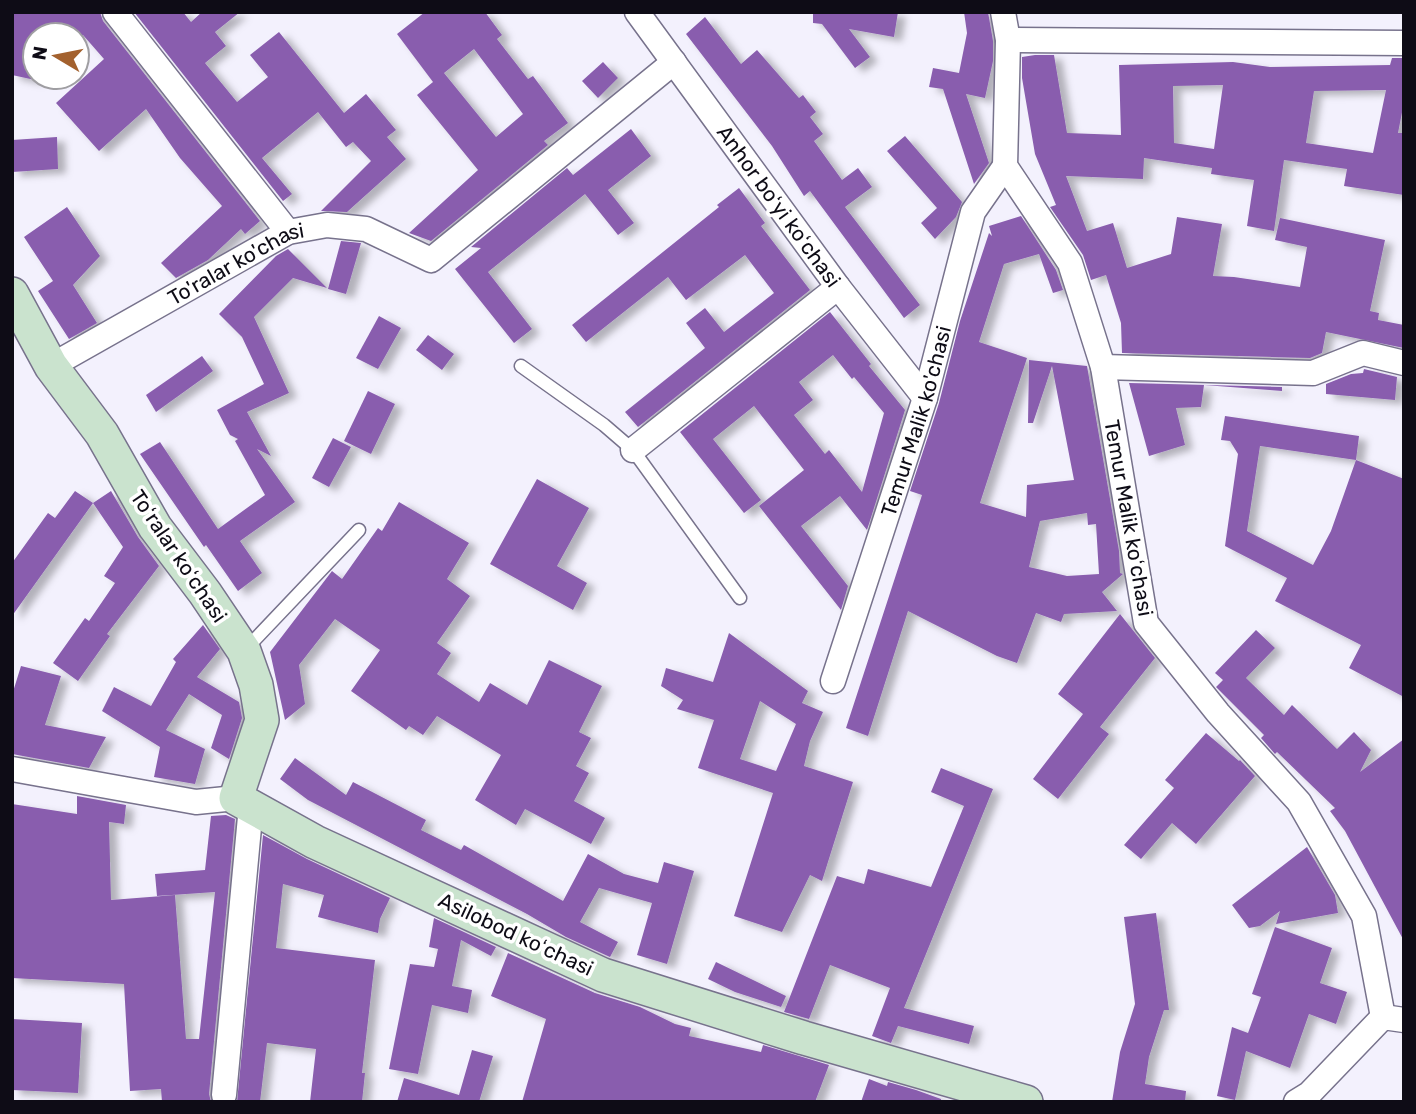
<svg xmlns="http://www.w3.org/2000/svg" width="1416" height="1114" font-family="Rubik,sans-serif">
<style>
.building{fill:#895dae;fill-rule:evenodd;filter:url(#shadow)}
.lines{fill:none;stroke-linecap:round;stroke-linejoin:round}
.lane-casing{stroke:#77728c;stroke-width:15}
.street-casing{stroke:#77728c;stroke-width:27}
.secondary-casing{stroke:#77728c;stroke-width:36}
.lane{stroke:#fff;stroke-width:12}
.street{stroke:#fff;stroke-width:24}
.secondary{stroke:#cae3ce;stroke-width:33}
.labels{text-anchor:middle;dominant-baseline:central;stroke-width:7;stroke-linejoin:round;paint-order:stroke}
.street-label{font-size:21px;fill:#0e0c16;stroke:#fff}
</style>
<defs>
<filter id="shadow"><feDropShadow dx="8" dy="4.5" stdDeviation="3.5" flood-color="#0004"/></filter>
</defs>
<rect width="100%" height="100%" fill="#f3f1fd"/>
<g class="building">
<polygon points="12,12 100,12 103,21 260,221 245,234 241,229 208,260 176,278 161,263 222,206 180,158 146,109 99,151 56,103 104,59 83,35 35,35 35,80 12,75"/>
<polygon points="134,12 183,12 191,22 202,12 240,12 215,32 226,46 205,63 237,102 268,77 250,55 279,32 344,113 366,94 396,130 387,137 406,159 347,212 321,211 371,161 353,142 346,147 318,112 262,158 292,194 283,201"/>
<path d="M 425,12 L 485,12 L 502,35 L 497,39 L 528,79 L 533,76 L 568,123 L 544,141 L 548,145 L 431,241 L 409,233 L 478,170 L 417,95 L 433,82 L 397,34 ZM 474,49 L 523,114 L 496,137 L 444,73 Z"/>
<polygon points="813,12 898,12 894,37 849,29 870,57 855,68 822,24 813,23"/>
<polygon points="964,12 988,12 993,41 993,61 985,98 966,94 989,163 974,184 943,89 929,87 933,68 959,73 967,33"/>
<polygon points="705,17 741,64 757,50 799,98 803,95 816,112 810,117 823,134 814,141 842,180 858,168 872,187 845,207 920,305 904,318 810,191 804,196 772,146 686,34"/>
<path d="M 1035,55 L 1054,55 L 1067,133 L 1121,135 L 1119,65 L 1233,62 L 1270,67 L 1390,65 L 1392,58 L 1404,58 L 1404,102 L 1398,133 L 1404,133 L 1404,195 L 1344,186 L 1347,169 L 1284,160 L 1274,231 L 1247,226 L 1254,180 L 1211,174 L 1212,168 L 1144,158 L 1143,179 L 1066,176 L 1087,231 L 1113,223 L 1127,268 L 1171,254 L 1177,217 L 1222,224 L 1213,276 L 1234,277 L 1300,287 L 1307,247 L 1275,240 L 1280,218 L 1385,240 L 1370,311 L 1379,313 L 1378,320 L 1404,325 L 1404,348 L 1326,332 L 1322,353 L 1310,358 L 1122,353 L 1121,323 L 1106,275 L 1091,280 L 1083,255 L 1050,207 L 1056,205 L 1035,154 L 1022,78 L 1022,57 ZM 1223,85 L 1214,149 L 1174,143 L 1173,86 ZM 1386,90 L 1373,153 L 1306,143 L 1314,91 Z"/>
<polygon points="603,62 618,78 598,98 582,81"/>
<polygon points="631,129 651,156 608,190 634,223 618,235 585,194 488,272 532,329 514,343 455,269 481,248 471,247 567,168 573,175"/>
<polygon points="905,136 962,202 956,217 935,239 921,223 937,208 887,151"/>
<polygon points="57,137 58,169 12,172 12,140"/>
<polygon points="739,188 765,223 761,226 810,290 638,427 625,412 705,348 686,323 705,308 724,332 774,293 745,255 686,300 668,277 586,342 572,325 719,207 717,205"/>
<polygon points="67,207 100,256 73,285 97,323 69,339 38,291 53,281 24,237"/>
<path d="M 1021,216 L 1056,270 L 1063,290 L 1053,293 L 1039,254 L 1004,264 L 979,342 L 1027,358 L 980,503 L 1026,517 L 1027,485 L 1074,480 L 1052,366 L 1033,423 L 1028,423 L 1029,360 L 1087,366 L 1119,551 L 1120,573 L 1123,574 L 1102,592 L 1117,611 L 1064,614 L 1061,622 L 1036,613 L 1017,663 L 997,656 L 908,611 L 868,736 L 846,728 L 922,495 L 910,491 L 939,403 L 960,321 L 989,233 L 992,236 L 989,226 ZM 1087,513 L 1088,525 L 1096,524 L 1099,574 L 1067,576 L 1029,567 L 1040,521 Z"/>
<polygon points="341,241 361,243 346,294 328,289"/>
<polygon points="288,249 327,288 293,278 254,317 289,393 247,412 271,456 257,449 295,502 240,541 262,573 238,591 206,545 204,547 140,454 160,442 218,529 265,495 235,441 238,439 230,435 217,410 264,384 242,337 219,314 276,256"/>
<path d="M 830,312 L 871,364 L 869,366 L 905,410 L 867,530 L 840,496 L 801,526 L 848,586 L 841,610 L 759,506 L 804,470 L 754,406 L 713,439 L 761,500 L 744,513 L 680,432 ZM 833,355 L 852,379 L 854,377 L 884,413 L 862,492 L 829,450 L 825,454 L 794,415 L 813,400 L 799,382 Z"/>
<polygon points="379,316 401,328 378,369 356,358"/>
<polygon points="428,335 454,354 442,370 416,350"/>
<polygon points="202,356 213,371 156,412 146,395"/>
<polygon points="1364,369 1397,377 1395,400 1326,394 1326,384 1351,374 1363,373"/>
<polygon points="1129,383 1282,387 1282,391 1204,385 1201,407 1176,408 1185,445 1149,456"/>
<polygon points="368,391 395,404 371,454 344,441"/>
<path d="M 1225,416 L 1359,436 L 1356,460 L 1404,479 L 1404,697 L 1349,668 L 1361,645 L 1275,601 L 1287,578 L 1225,546 L 1238,454 L 1230,441 L 1221,440 ZM 1260,446 L 1356,460 L 1331,531 L 1313,565 L 1247,531 Z"/>
<polygon points="333,438 351,447 329,487 312,478"/>
<polygon points="537,479 589,508 557,566 587,583 573,610 490,564"/>
<polygon points="75,491 93,503 12,616 12,563 48,513 55,518"/>
<polygon points="111,491 138,537 159,566 107,634 110,636 78,681 53,663 85,618 89,621 115,583 104,576 123,547 93,503"/>
<polygon points="399,502 469,543 447,579 470,596 437,643 451,653 437,674 479,702 490,683 527,705 549,660 602,686 579,732 591,738 576,766 589,773 574,801 605,818 591,844 525,809 516,825 475,800 501,755 437,716 423,735 409,726 406,730 351,691 380,650 335,619 299,665 305,704 285,720 270,652 332,571 342,579 378,528 382,531"/>
<polygon points="1120,614 1155,658 1100,727 1109,734 1058,799 1033,779 1083,714 1058,694"/>
<polygon points="203,625 220,649 197,677 239,702 242,718 229,759 211,748 222,715 189,694 166,730 205,749 195,784 154,777 160,747 102,711 114,687 151,706 176,662 173,659"/>
<polygon points="1256,630 1275,648 1246,678 1284,715 1292,705 1337,749 1354,732 1371,750 1360,772 1404,739 1404,941 1345,831 1330,811 1335,808 1277,752 1275,754 1261,738 1264,735 1216,687 1223,680 1215,673"/>
<path d="M 729,633 L 808,691 L 802,703 L 823,712 L 810,741 L 804,766 L 853,782 L 822,881 L 810,875 L 782,932 L 734,916 L 773,793 L 698,768 L 714,720 L 677,709 L 683,700 L 661,686 L 666,668 L 713,682 ZM 760,701 L 796,724 L 776,771 L 740,759 Z"/>
<polygon points="21,666 61,676 45,725 106,737 89,768 12,754 12,695"/>
<polygon points="1206,733 1239,761 1240,760 1255,776 1196,844 1172,823 1141,859 1124,845 1174,788 1165,780"/>
<polygon points="295,758 346,795 353,782 426,820 421,830 461,850 464,845 563,901 588,854 624,874 658,883 664,862 694,871 667,964 637,955 652,903 599,888 580,922 618,942 610,957 566,937 527,914 308,800 280,779"/>
<polygon points="941,768 993,789 904,1008 974,1026 969,1044 898,1026 891,1043 872,1036 890,988 830,965 809,1019 784,1012 837,876 864,884 868,869 931,887 964,806 931,792"/>
<polygon points="77,796 126,805 124,824 109,822 111,900 175,895 186,1039 199,1039 215,892 157,896 155,874 205,870 211,816 226,815 235,819 209,1094 211,1102 162,1102 161,1089 130,1091 124,984 12,978 12,804 77,814"/>
<polygon points="263,835 307,859 390,898 380,919 378,933 318,917 324,895 283,884 276,948 375,960 362,1073 365,1073 362,1102 310,1102 316,1049 267,1043 260,1102 237,1102"/>
<polygon points="1307,847 1335,895 1338,913 1276,924 1280,911 1260,926 1249,928 1232,905"/>
<polygon points="1156,913 1169,1010 1164,1010 1149,1057 1145,1084 1186,1091 1185,1102 1112,1102 1120,1052 1135,1004 1124,917"/>
<polygon points="434,918 496,947 491,956 461,940 452,986 472,990 468,1013 432,1005 418,1074 389,1069 410,964 434,967 438,949 429,947"/>
<polygon points="1275,927 1332,948 1320,983 1347,992 1336,1024 1309,1014 1290,1068 1246,1051 1235,1100 1217,1096 1232,1027 1248,1033 1261,997 1252,994"/>
<polygon points="508,953 595,993 640,1007 675,1024 691,1028 689,1036 761,1052 763,1045 829,1065 815,1102 522,1102 546,1019 491,996"/>
<polygon points="716,962 786,996 781,1007 735,992 708,979"/>
<polygon points="12,1019 82,1023 78,1093 12,1090"/>
<polygon points="472,1050 493,1056 479,1102 397,1102 404,1078 459,1095"/>
<polygon points="869,1079 887,1086 888,1082 916,1090 941,1099 941,1102 861,1102"/>
</g>
<g class="lines">
<g class="lane-casing">
<g id="lane">
<polyline points="521,366 604,425 633,450 740,598"/>
<polyline points="244,651 359,530"/>
</g>
</g>
<g class="street-casing">
<g id="street">
<polyline points="115,12 288,232"/>
<polyline points="637,12 838,287 925,398"/>
<polyline points="1003,12 1008,40 1005,166 1070,263 1103,367 1146,623 1218,713 1299,802 1364,916 1383,1017"/>
<polyline points="1008,40 1404,43"/>
<path id="s1" d="M 51,366 L 288,232 L 327,225 L 366,229 L 431,260 L 674,62"/>
<polyline points="1103,367 1313,373 1363,353 1404,363"/>
<polyline points="633,450 838,287"/>
<path id="s2" d="M 833,681 L 925,398 L 973,212 L 1005,166"/>
<polyline points="12,769 196,802 236,798"/>
<polyline points="224,1095 251,806"/>
<polyline points="1296,1102 1309,1094 1383,1017 1404,1020"/>
</g>
</g>
<g class="secondary-casing">
<polyline id="secondary" points="12,294 51,366 102,434 155,527 205,593 244,651 256,685 262,720 236,798 315,842 603,975 804,1038 1026,1102"/>
</g>
<use href="#lane" class="lane"/>
<use href="#street" class="street"/>
<use href="#secondary" class="secondary"/>
</g>
<g class="labels">
<g class="street-label">
<text transform="translate(779 206) rotate(54)">Anhor boʻyi koʻchasi</text>
<text stroke="none"><textPath href="#s1" startOffset="212">To'ralar ko'chasi</textPath></text>
<text stroke="none"><textPath href="#s2" startOffset="273">Temur Malik ko'chasi</textPath></text>
<text transform="translate(1129 518) rotate(80)">Temur Malik koʻchasi</text>
<text transform="translate(179 556) rotate(56)">Toʻralar koʻchasi</text>
<text transform="translate(516 934) rotate(25)">Asilobod koʻchasi</text>
</g>
</g>
<rect width="1416" height="1114" fill="none" stroke="#0e0c16" stroke-width="28"/>
<g transform="translate(56 56) rotate(280)"><circle r="33" fill="#ffffff" stroke="#9f9ea2" stroke-width="2"/>
<path d="M0-5L12 26L0 18L-12 26Z" fill="#a3612e"/>
<text y="-10" font-size="19" font-weight="bold" text-anchor="middle" fill="#0e0c16">N</text>
</g>
</svg>
